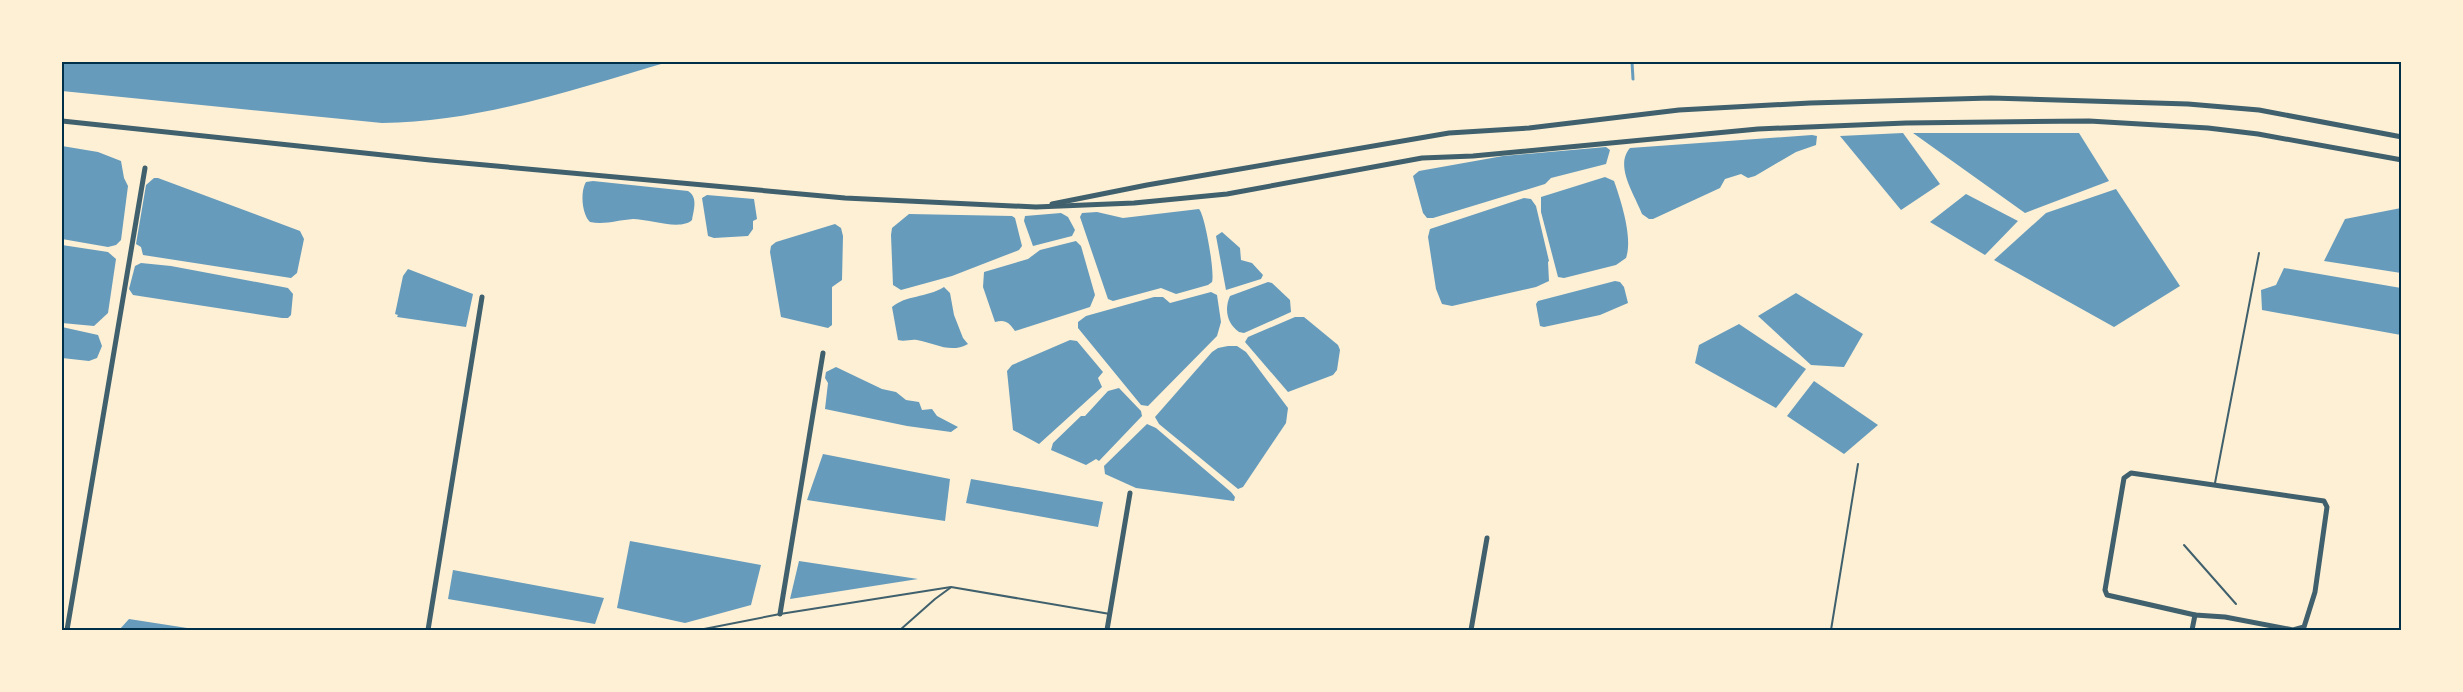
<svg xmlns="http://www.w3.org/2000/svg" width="2463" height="692" font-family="'PT Serif',serif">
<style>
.water{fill:#669bbc}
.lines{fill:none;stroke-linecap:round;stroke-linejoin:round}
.stream{stroke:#669bbc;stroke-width:3}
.service{stroke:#3f606c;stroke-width:2}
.minor{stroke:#3f606c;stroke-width:5}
.neatline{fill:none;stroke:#003049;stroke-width:2}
</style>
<rect width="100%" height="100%" fill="#fdf0d5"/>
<g class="water">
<path d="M 62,62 L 668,62 C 575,89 480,122 382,123 L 62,91 Z"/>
<polygon points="1903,133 1940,184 1901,210 1840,136"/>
<polygon points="1913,133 2079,133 2109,181 2025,213"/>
<path d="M 1812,135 L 1817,136 L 1816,145 L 1796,152 L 1755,176 L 1748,178 L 1741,174 L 1725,179 L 1720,188 L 1653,219 L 1649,219 L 1642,214 C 1635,195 1614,166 1630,148 Z"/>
<polygon points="62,146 98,152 121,161 124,178 128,186 121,240 116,245 108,247 62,239"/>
<polygon points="1606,147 1610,150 1606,164 1551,178 1545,184 1433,218 1427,218 1423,213 1413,176 1419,171 1503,156"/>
<path d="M 1605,177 L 1614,181 C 1621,201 1633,238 1626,258 L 1616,265 L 1564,278 L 1558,277 L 1541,212 L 1541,197 Z"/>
<polygon points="154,178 158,178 300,231 304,239 297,273 291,278 143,255 141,247 136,244 146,185"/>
<path d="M 593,181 L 688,191 C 698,197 694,209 692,220 C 681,231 649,219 633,219 C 618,220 605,225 590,222 C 582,214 580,192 586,182 Z"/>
<polygon points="2116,189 2180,286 2114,327 1994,260 2046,213"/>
<polygon points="1966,194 2018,221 1985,255 1930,222"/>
<polygon points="707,195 754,199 757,219 753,221 753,229 748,236 714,238 708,236 702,198"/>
<polygon points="1524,198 1531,199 1536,206 1549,261 1548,262 1549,281 1536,287 1452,306 1442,304 1436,289 1428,237 1430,229"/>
<polygon points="2401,208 2401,273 2324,261 2345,219"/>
<path d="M 1199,209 C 1205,215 1215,273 1212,282 L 1208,285 L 1176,294 L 1161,288 L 1113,301 L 1108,299 L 1080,217 L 1082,213 L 1097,212 L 1123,218 Z"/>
<polygon points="1061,213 1068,217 1075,230 1072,236 1033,246 1024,221 1025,216"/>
<polygon points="909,214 1012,216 1015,218 1022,246 1019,250 952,276 901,290 893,285 891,235 892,228"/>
<polygon points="835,224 841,228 843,236 842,280 832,287 832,325 828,328 781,317 770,252 771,246 776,242"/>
<polygon points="1222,232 1240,248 1241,260 1252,263 1263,275 1261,279 1226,290 1216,236"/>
<path d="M 1076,241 L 1081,246 L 1095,295 L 1090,307 L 1015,331 C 1009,322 1005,319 995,322 L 983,287 L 984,272 L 1028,259 L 1040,250 Z"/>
<polygon points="62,245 108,252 116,259 108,313 94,326 62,323"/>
<polygon points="141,263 171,266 288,288 293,294 291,315 288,318 282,318 133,295 129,289 135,266"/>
<polygon points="2284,268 2401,288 2401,335 2262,310 2261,290 2276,285"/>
<polygon points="408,269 473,294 466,327 397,317 398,315 395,314 403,276"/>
<polygon points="1615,281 1620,282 1624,287 1628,303 1600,315 1544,327 1540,326 1536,304 1538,301"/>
<path d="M 1268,282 L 1272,283 L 1290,300 L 1291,312 L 1244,333 L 1239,332 C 1227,324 1224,309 1230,296 Z"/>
<path d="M 944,287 L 950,293 L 954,315 L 963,338 L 968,344 C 950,354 935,343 917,340 C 910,339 905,342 898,340 L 892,307 C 906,295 926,298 944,287 Z"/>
<polygon points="1211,292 1217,295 1221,322 1217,336 1148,406 1141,405 1078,328 1078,322 1086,316 1154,297 1163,297 1170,303"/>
<polygon points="1796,293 1863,334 1844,367 1811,365 1758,316"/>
<polygon points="1295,317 1304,317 1338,345 1340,350 1337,370 1333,375 1288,392 1245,342 1248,337"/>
<polygon points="1739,324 1806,369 1776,408 1695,363 1699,345"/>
<polygon points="62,327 98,335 102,346 97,358 89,361 62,358"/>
<polygon points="1070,340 1077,341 1103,372 1098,378 1102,387 1039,444 1013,430 1007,371 1012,365"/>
<polygon points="1228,346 1237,346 1246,352 1288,408 1286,423 1243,487 1238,489 1159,424 1155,417 1212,352 1218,348"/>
<polygon points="836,367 882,389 896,392 906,400 919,402 922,410 932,409 937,416 958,427 951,432 907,426 825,409 828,383 825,378 826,372"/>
<polygon points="1814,381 1878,425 1844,454 1787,416"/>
<polygon points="1119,388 1141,411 1142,416 1099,461 1096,459 1086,465 1051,450 1053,443 1081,416 1085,416 1108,391"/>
<polygon points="1147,424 1156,428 1231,492 1235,497 1234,501 1136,488 1105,474 1104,466"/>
<polygon points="823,454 950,479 945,521 807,500"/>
<polygon points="971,479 1103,502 1098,527 966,503"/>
<polygon points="630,541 761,565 751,605 685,623 617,608"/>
<polygon points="799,561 918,579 790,599"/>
<polygon points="453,570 604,598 595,624 448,599"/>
<polygon points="129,619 200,630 82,630 120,629"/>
</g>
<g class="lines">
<polyline class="stream" points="1632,62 1633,79"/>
<g class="service">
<polyline points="2215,483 2259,253"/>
<polyline points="2184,545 2236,604"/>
<polyline points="699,630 780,614 951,587 1110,614"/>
<polyline points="900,630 935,599 950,588"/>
<polyline points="1831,630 1858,464"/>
</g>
<g class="minor">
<polyline points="62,121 430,160 845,198 1036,207 1134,203 1227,194 1422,158 1473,156 1758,129 1906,123 2089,121 2208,128 2258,134 2402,160"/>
<polyline points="1052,204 1147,185 1449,133 1529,128 1679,110 1810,103 1991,98 2188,104 2259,110 2402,137"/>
<polygon points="2131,473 2324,501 2327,507 2315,592 2304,627 2293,630 2225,617 2195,615 2107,595 2105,590 2124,478"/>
<polyline points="780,614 823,353"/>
<polyline points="67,630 145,168"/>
<polyline points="428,630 482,297"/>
<polyline points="1107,630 1130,493"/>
<polyline points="1471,630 1487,538"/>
<polyline points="2192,630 2195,615"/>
</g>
</g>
<rect width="2463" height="692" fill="none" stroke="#fdf0d5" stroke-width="126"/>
<rect x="63" y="63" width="2337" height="566" class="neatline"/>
</svg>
